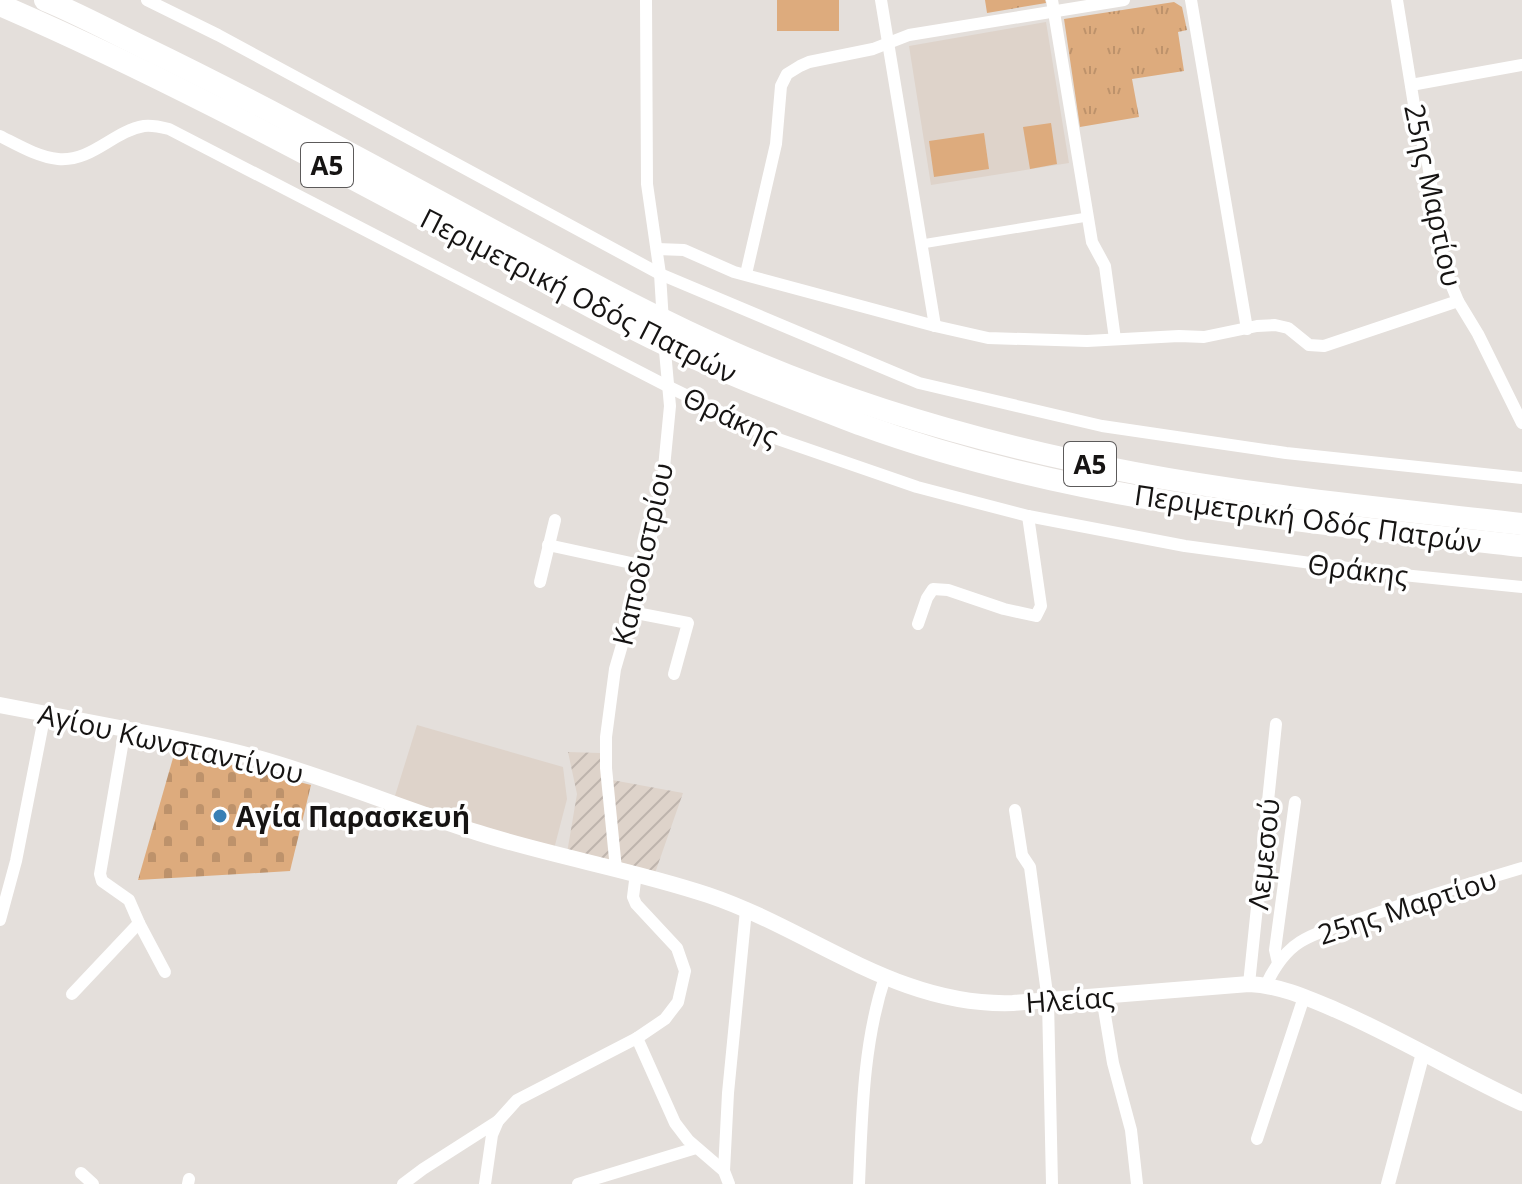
<svg xmlns="http://www.w3.org/2000/svg" width="1522" height="1184" font-family="'Open Sans',sans-serif">
<style>
.built{fill:#ded3ca}
.industrial{fill:url(#industrial-furrows)}
.cemetery{fill:url(#cemetery-stones)}
.park{fill:url(#park-tufts)}
.pitch{fill:#ddab7d}
.lines{fill:none;stroke-linecap:round;stroke-linejoin:round}
.pedestrian{stroke:#fff;stroke-width:9}
.minor{stroke:#fff;stroke-width:12}
.tertiary{stroke:#fff;stroke-width:14}
.secondary{stroke:#fff;stroke-width:16}
.motorway{stroke:#fff;stroke-width:22}
.poi-dot{fill:#3980b5;stroke:#fff;stroke-width:3}
.labels{text-anchor:middle;dominant-baseline:central;stroke-width:7;stroke-linejoin:round;paint-order:stroke}
.shield{fill:#fff;stroke:#5c5a5a;stroke-width:2}
.shield-label{font-size:26px;font-weight:bold;fill:#161413}
.street-label{font-size:28px;fill:#161413;stroke:#fff}
.poi-label{font-size:28px;font-weight:bold;fill:#161413;stroke:#fff;text-anchor:start}
</style>
<defs>
<pattern id="industrial-furrows" width="10" height="10" patternUnits="userSpaceOnUse" patternTransform="scale(2)"><rect width="10" height="10" fill="#ded3ca"/><path d="M-1 1l2-2M0 10L10 0M9 11l2-2" fill="none" stroke="#beb4ad"/></pattern>
<pattern id="cemetery-stones" width="16" height="16" patternUnits="userSpaceOnUse" patternTransform="scale(2)"><rect width="16" height="16" fill="#ddab7d"/><path d="M2 7V4a2 2 0 0 1 4 0v3zM10 15v-3a2 2 0 0 1 4 0v3z" fill="#bd926b"/></pattern>
<pattern id="park-tufts" width="24" height="20" patternUnits="userSpaceOnUse" patternTransform="scale(2)"><rect width="24" height="20" fill="#ddab7d"/><path d="M3 7l-1-3M5 7V3M7 7l1-3M15 17l-1-3M17 17v-4M19 17l1-3" fill="none" stroke="#bd926b"/></pattern>
</defs>
<rect width="100%" height="100%" fill="#e4dfdb"/>
<g class="built">
<polygon points="1046,22 1069,163 931,185 909,46"/>
<polygon points="417,725 563,767 567,799 554,849 394,799"/>
</g>
<g class="industrial">
<polygon points="568,752 600,753 607,809 610,863 567,853 577,794"/>
<polygon points="612,780 683,793 655,873 620,866"/>
</g>
<polygon class="cemetery" points="175,751 311,785 290,871 138,880"/>
<g class="park">
<polygon points="985,0 1045,0 1046,3 987,13"/>
<polygon points="1174,2 1182,7 1187,30 1178,32 1184,71 1132,79 1139,117 1080,127 1064,19"/>
</g>
<g class="pitch">
<rect x="777" y="0" width="62" height="31"/>
<polygon points="1051,123 1057,164 1030,169 1023,127"/>
<polygon points="984,133 989,169 934,177 929,141"/>
</g>
<g class="lines">
<polyline class="pedestrian" points="922,244 1087,217"/>
<g class="minor">
<polyline points="147,0 218,35 660,274 919,383 1102,426 1286,453 1522,478"/>
<polyline points="646,0 647,184 660,274 663,322"/>
<polyline points="881,0 935,326"/>
<polyline points="1052,0 1092,242 1105,266 1115,339"/>
<polyline points="1191,0 1247,329"/>
<polyline points="1397,0 1416,117 1428,164 1444,267 1458,301 1478,334 1522,423"/>
<polyline points="1411,85 1522,65"/>
<path d="M 0,136 C 18,145 38,157 58,159 C 92,162 113,131 144,126 C 152,125 161,127 169,129 L 669,387 L 772,437 L 917,487 L 1028,516 L 1185,546 L 1393,574 L 1522,587"/>
<polyline points="657,249 684,250 734,272 935,326 988,338 1087,341 1179,336 1204,337 1257,326 1275,325 1288,328 1309,345 1324,346 1458,301"/>
<polyline points="746,274 776,144 781,86 787,74 800,66 809,62 873,49 909,35 1124,0"/>
<polyline points="548,545 645,566"/>
<polyline points="540,582 555,520"/>
<polyline points="631,612 688,623 674,674"/>
<polyline points="918,624 927,598 933,589 948,590 1004,609 1036,616 1041,606 1028,516"/>
<polyline points="1015,810 1022,855 1030,867 1048,1001 1052,1184"/>
<polyline points="616,869 606,768 606,737 615,669 645,566 663,478 670,406 664,340"/>
<polyline points="0,920 16,861 45,713"/>
<polyline points="139,923 165,972"/>
<polyline points="1278,963 1275,950 1295,802"/>
<polyline points="1249,984 1276,724"/>
<path d="M 1266,985 C 1274,968 1284,952 1300,942 C 1319,930 1343,925 1363,918 C 1416,899 1469,884 1522,868"/>
<polyline points="72,994 139,923 129,900 102,881 100,874 125,729"/>
<polyline points="1102,997 1113,1063 1131,1130 1137,1184"/>
<polyline points="637,1038 675,1123 688,1140 724,1171"/>
<polyline points="1257,1139 1304,997"/>
<polyline points="81,1173 93,1184"/>
<polyline points="188,1184 189,1179"/>
<polyline points="403,1184 423,1169 498,1121"/>
<polyline points="485,1184 492,1135 498,1121 517,1100 637,1038 665,1019 678,1002 685,971 677,948 636,904 633,897 636,873"/>
<polyline points="578,1184 696,1148"/>
<polyline points="729,1184 724,1171 728,1093 746,910"/>
<path d="M 859,1184 C 862,1115 863,1043 885,977"/>
</g>
<polyline class="tertiary" points="1388,1184 1423,1053"/>
<path class="secondary" d="M 0,705 C 42,713 83,721 125,729 C 171,738 216,746 261,759 C 335,780 406,810 479,833 C 555,857 633,870 708,895 C 812,930 897,1007 1013,1003 L 1249,984 C 1279,985 1308,998 1336,1010 C 1400,1038 1459,1074 1522,1103"/>
<g class="motorway">
<path d="M 45,0 C 79,14 112,32 145,48 C 267,107 386,173 505,237 C 580,277 654,318 732,352 C 861,409 997,447 1135,473 C 1263,497 1393,509 1522,524"/>
<path d="M 0,5 C 171,79 334,169 498,256 C 548,283 598,312 650,337 C 718,371 791,398 862,425 C 1073,502 1300,521 1522,546"/>
</g>
</g>
<circle class="poi-dot" cx="220" cy="816" r="8"/>
<g class="labels">
<g class="shield">
<rect x="301" y="143" width="52" height="44" rx="6"/>
<rect x="1064" y="442" width="52" height="44" rx="6"/>
</g>
<g class="shield-label">
<text x="327" y="165">Α5</text>
<text x="1090" y="464">Α5</text>
</g>
<g class="street-label">
<text transform="translate(1434 195) rotate(78)">25ης Μαρτίου</text>
<text transform="translate(579 295) rotate(27)">Περιμετρική Οδός Πατρών</text>
<text transform="translate(731 416) rotate(25)">Θράκης</text>
<text transform="translate(1308 518) rotate(8)">Περιμετρική Οδός Πατρών</text>
<text transform="translate(642 554) rotate(-77)">Καποδιστρίου</text>
<text transform="translate(1358 569) rotate(7)">Θράκης</text>
<text transform="translate(171 743) rotate(13)">Αγίου Κωνσταντίνου</text>
<text transform="translate(1263 854) rotate(-84)">Λεμεσού</text>
<text transform="translate(1407 906) rotate(-18)">25ης Μαρτίου</text>
<text transform="translate(1070 999) rotate(-4)">Ηλείας</text>
</g>
<g class="poi-label">
<text x="236" y="816">Αγία Παρασκευή</text>
</g>
</g>
</svg>
